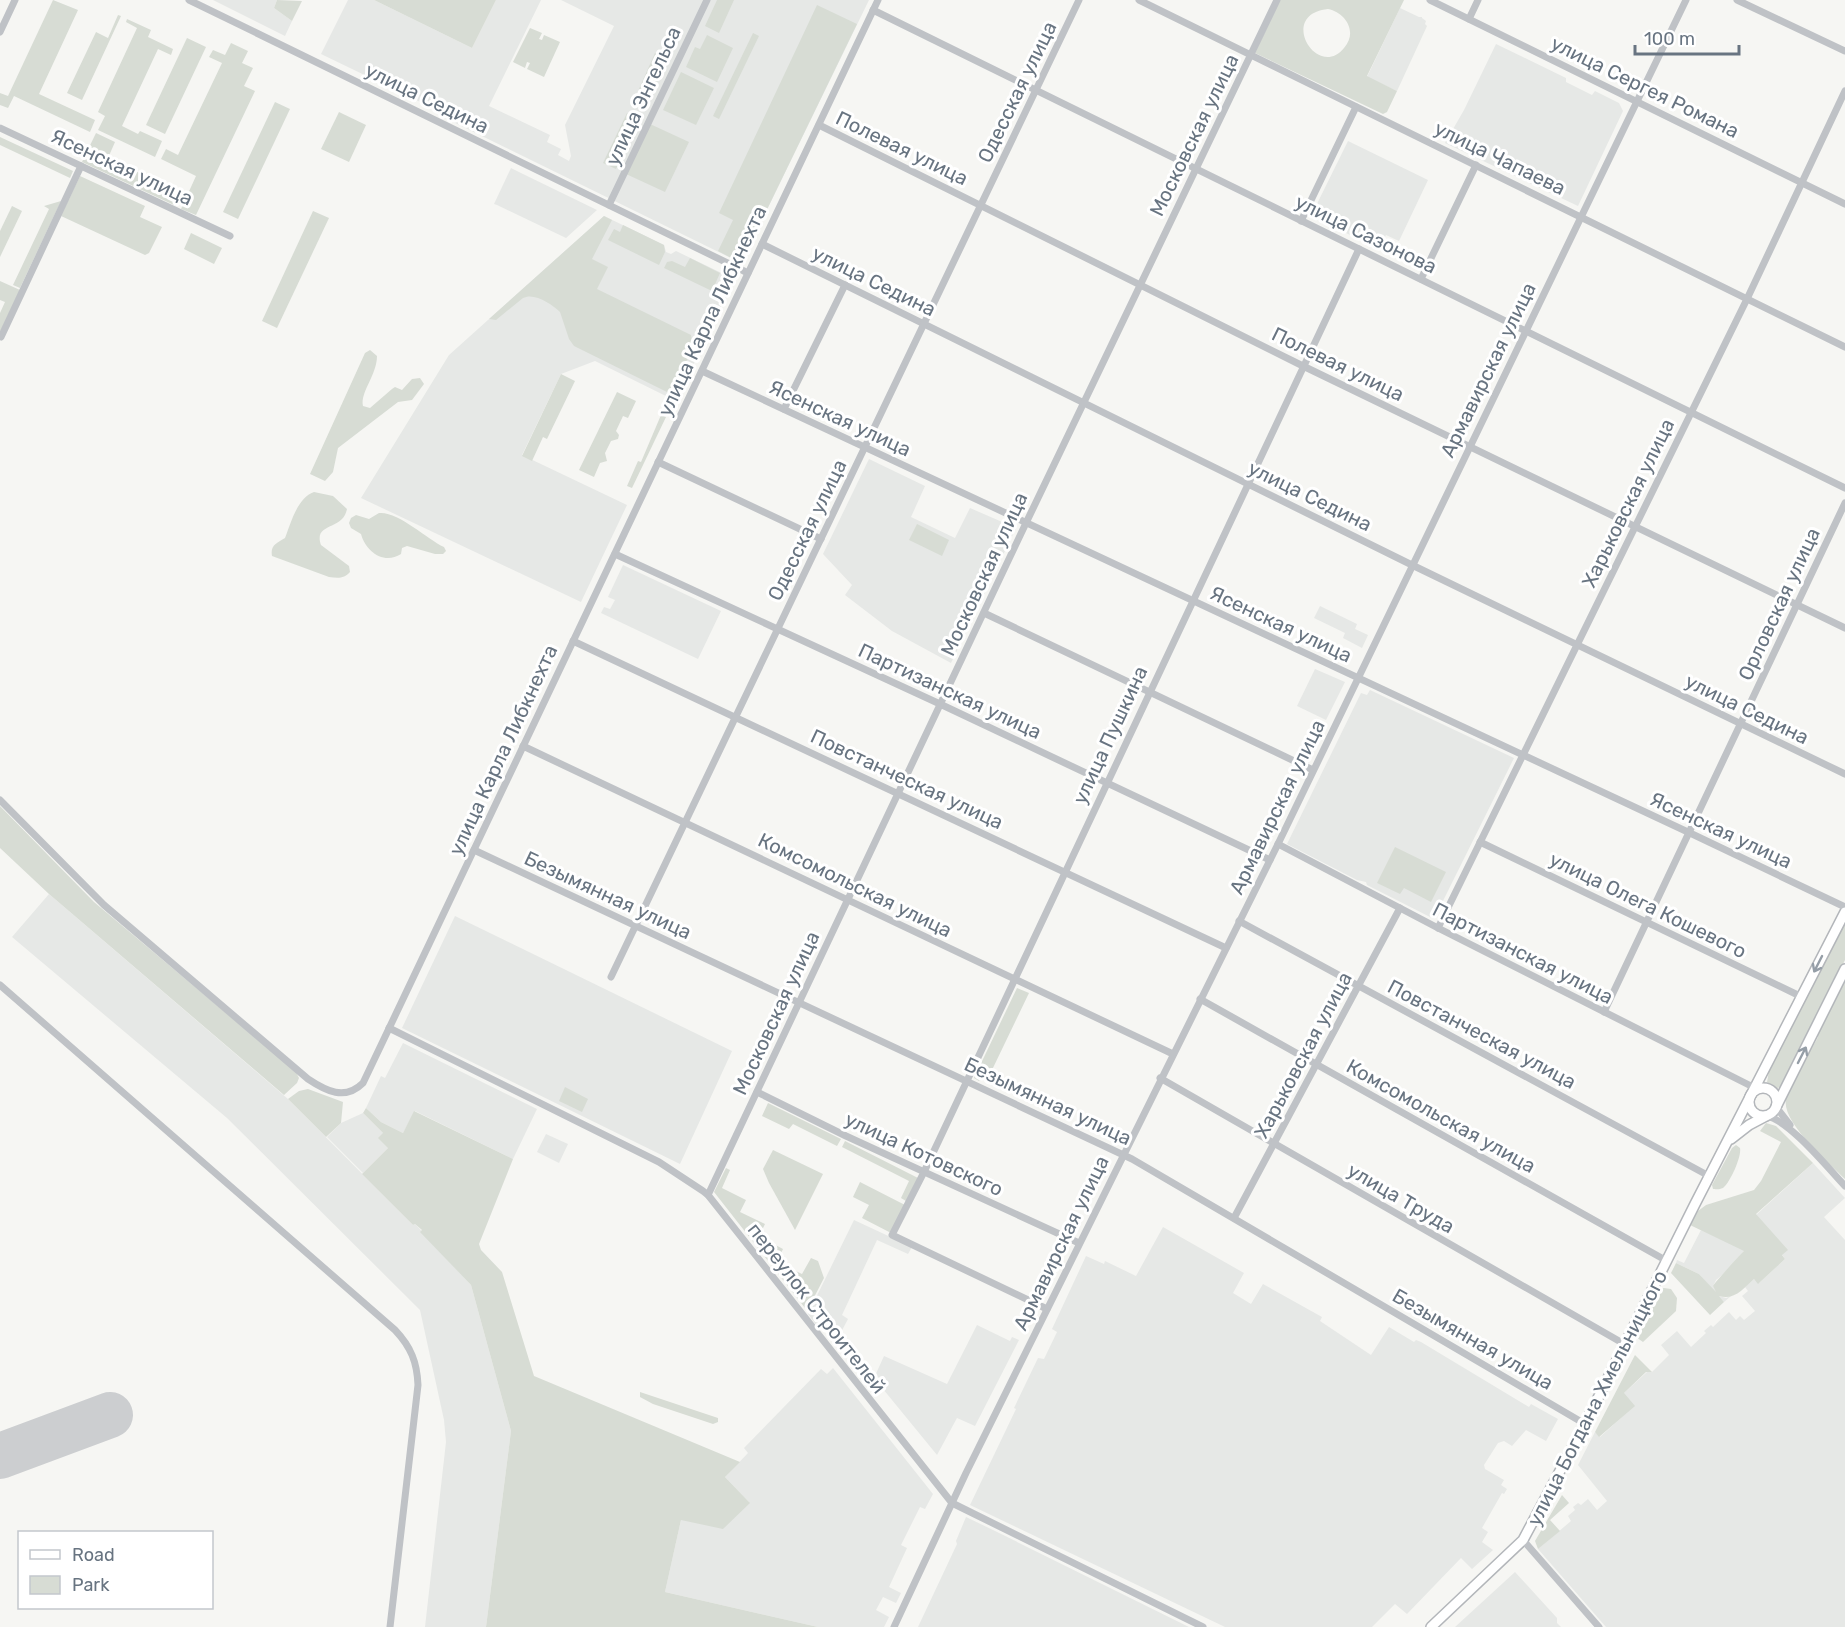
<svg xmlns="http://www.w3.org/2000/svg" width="1845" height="1627" viewBox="0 0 1845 1627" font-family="Rubik,sans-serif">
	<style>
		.built { fill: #e6e8e6 }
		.green { fill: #d7dcd4; fill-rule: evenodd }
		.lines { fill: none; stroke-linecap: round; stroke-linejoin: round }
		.runway { stroke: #ccced0; stroke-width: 46 }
		.major-casing { stroke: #b3b6ba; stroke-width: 12 }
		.minor { stroke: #bfc2c6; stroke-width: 7 }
		.major { stroke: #fff; stroke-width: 9 }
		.oneway { stroke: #959ea7 }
		.labels { text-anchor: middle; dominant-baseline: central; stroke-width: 6; stroke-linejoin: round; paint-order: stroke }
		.street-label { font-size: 20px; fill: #687481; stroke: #fff }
	</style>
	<rect width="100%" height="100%" fill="#f6f6f3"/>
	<g class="built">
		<path d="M213 0H277L274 8 292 21 285 36Z"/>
		<path d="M348 0H374L472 48 496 0H541L489 106 550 135 547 142 561 149 558 155 569 161 571 156 565 125 614 26 561 0H869L743 259 737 261 439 115 441 112 321 54Z"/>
		<path d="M1400 8 1419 17H1422V18L1426 21 1425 24 1427 26 1397 91 1367 77Z"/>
		<path d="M1496 44 1566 78V82L1592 95 1595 91 1619 103 1623 111 1578 206 1445 143 1464 110Z"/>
		<path d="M1348 141 1428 180 1399 241 1386 235 1379 249 1311 216Z"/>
		<path d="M511 168 523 174 597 210 566 238 497 205 494 204Z"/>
		<path d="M604 216 664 245 666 252 671 254 676 251 734 279 676 401 595 361 561 374 522 455 627 505 581 602 361 498 449 355Z"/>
		<path d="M869 459 925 486 911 517 955 538 970 508 1016 528 951 663 892 631 845 595 852 585 823 554Z"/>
		<path d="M623 565 721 611 698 659 601 613 604 607 610 609 615 600 608 597Z"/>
		<path d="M1320 606 1357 624 1355 629 1368 635 1362 648 1343 638 1345 633 1314 618Z"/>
		<path d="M1315 669 1345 682 1326 720 1297 706Z"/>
		<path d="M1370 690 1514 758 1434 919 1367 885 1366 882 1357 880 1287 844 1361 693 1367 695Z"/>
		<path d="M49 894 288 1099 413 1225 415 1224 422 1231 421 1232 471 1285 511 1431 486 1627H425L446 1442 444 1420 420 1310 227 1118 12 937Z"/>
		<path d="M455 916 732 1051 680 1164 402 1028Z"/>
		<path d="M403 1043 537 1109 513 1159 415 1111 403 1133 381 1122 366 1108 381 1076 385 1078Z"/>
		<path d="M363 1113 383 1133 388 1148 363 1173 327 1137 341 1123Z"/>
		<path d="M546 1134 568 1144 559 1163 537 1152Z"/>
		<path d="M1813 1163 1845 1198 1824 1217 1845 1240V1627H1606L1538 1549 1571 1521 1568 1516 1575 1510 1573 1507 1578 1503 1581 1505 1588 1499 1597 1510 1607 1501 1578 1465 1595 1432 1600 1437 1634 1406 1623 1394 1647 1372H1652L1669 1355 1661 1345 1677 1331 1691 1347 1706 1333 1704 1331 1711 1325 1713 1327 1729 1312 1736 1320 1740 1316 1744 1320 1755 1311 1742 1296 1748 1291 1745 1287 1754 1279 1759 1283 1785 1259 1756 1215Z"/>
		<path d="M854 1220 912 1247 908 1254 877 1240 842 1315 848 1319 839 1336 817 1326 808 1314Z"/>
		<path d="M1163 1227 1244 1273 1233 1293 1251 1304 1263 1284 1322 1317 1320 1321 1371 1355 1389 1327 1414 1342 1416 1340 1421 1342 1529 1407 1531 1404 1558 1419 1546 1441 1526 1430 1512 1446 1504 1441 1498 1443 1484 1465 1485 1469 1504 1480 1501 1485 1507 1489 1504 1494 1502 1493 1482 1528 1488 1532 1482 1542 1493 1550 1472 1569 1461 1558 1407 1614 1395 1604 1372 1627H1225L970 1505 1016 1409 1014 1408 1038 1358 1044 1359 1057 1332 1052 1329 1086 1256 1104 1264 1105 1261 1136 1276Z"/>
		<path d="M1701 1230 1745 1250 1730 1268 1716 1280 1713 1286 1719 1296 1726 1298 1731 1296 1724 1302 1699 1274 1676 1263 1677 1260 1684 1263Z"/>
		<path d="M977 1325 1010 1341 1012 1337 1019 1340 975 1426 957 1418 937 1455 874 1378 884 1356 947 1384Z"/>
		<path d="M833 1368 933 1494 925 1509 920 1507 901 1545 907 1548 889 1587 901 1593 896 1603 883 1597 876 1610 889 1617 884 1627H818L665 1592 681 1520 749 1502 725 1477 748 1453 744 1448 821 1369 827 1374Z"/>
		<path d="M966 1517 993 1530 1189 1627H918L957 1544 956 1541Z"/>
		<path d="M1515 1572 1557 1618V1623L1561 1627H1455Z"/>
	</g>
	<g class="green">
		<path d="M53 0 78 10 39 94 95 120 90 132 14 96 8 108 0 105V93L8 96Z"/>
		<path d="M277 0 302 1 292 21 274 8Z"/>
		<path d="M374 0H496L472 48Z"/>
		<path d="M717 0H734L719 33 705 26Z"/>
		<path d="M1280 0H1404L1367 76 1397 91 1387 112 1383 114 1255 53ZM1328 9C1346 13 1358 32 1344 48 1317 81 1277 14 1328 9Z"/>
		<path d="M817 5 857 24 743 259 737 261 718 251 733 220 719 213Z"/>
		<path d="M118 15 121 16 82 100 67 93 96 32 108 38Z"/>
		<path d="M127 19 151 30 148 37 173 49 171 55 158 49 122 126 138 134 140 131 162 141 155 157 98 130 105 116 98 112 137 28 126 22Z"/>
		<path d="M530 28 542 33 539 39 542 40 544 35 560 42 544 77 527 69 530 63 527 62 525 68 513 62Z"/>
		<path d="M753 33 759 36 719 119 713 116Z"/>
		<path d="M707 35 733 48 717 82 686 67 695 47 700 49Z"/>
		<path d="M187 38 206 47 165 134 146 125Z"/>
		<path d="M231 43 248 51 242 63 253 68 244 86 255 91 196 215 181 209 196 176 161 159 166 149 178 155 222 63 209 57 213 50 225 55Z"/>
		<path d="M655 53 668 59 651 95 639 89Z"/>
		<path d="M681 72 714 88 696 125 663 110Z"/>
		<path d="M275 102 290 109 238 219 223 212Z"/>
		<path d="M339 112 366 125 349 162 321 149Z"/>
		<path d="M627 113 640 119 616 169 603 163Z"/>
		<path d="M650 124 689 142 665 192 626 174Z"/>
		<path d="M96 133 115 142 108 158 182 193 176 206 82 162Z"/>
		<path d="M0 137 73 171 70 178 0 145Z"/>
		<path d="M80 176 145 206 140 217 162 227 149 253 145 255 61 216Z"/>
		<path d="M61 201 20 288 13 285 49 209 44 206Z"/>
		<path d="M12 206 22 211 0 257V231Z"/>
		<path d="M313 211 329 218 277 328 262 321Z"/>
		<path d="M604 216 612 220 592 259 608 267 597 289 691 335 693 347 671 394 574 346 569 339 560 312C552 304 534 292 523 298L496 320 489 319Z"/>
		<path d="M623 225 664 245 665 252 659 265 608 240 614 229 620 232Z"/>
		<path d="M191 233 222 248 214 264 184 249Z"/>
		<path d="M690 258 720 273 712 291 664 268 667 262 672 261 685 267Z"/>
		<path d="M0 281 20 290 0 332V313L5 302 0 300Z"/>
		<path d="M370 350 377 356C377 375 360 392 363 406L370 408 392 389 395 387 402 390 412 379 420 378 424 384 412 400 398 402 338 448 333 472 325 481 310 474 365 353Z"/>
		<path d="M561 374 575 381 547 439 543 437 532 461 522 456Z"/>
		<path d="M617 392 636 401 628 418 623 416 616 431 619 435 618 439 611 441 605 453 607 461 600 463 594 477 579 470Z"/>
		<path d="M661 415 666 417 632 488 627 486 638 461 641 462Z"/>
		<path d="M314 492 333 496 347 509C343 531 313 522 321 545L349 566 350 572C344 579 338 578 329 577L272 556C270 545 277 543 285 538 291 523 297 498 314 492Z"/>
		<path d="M379 513C398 511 427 539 444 547L446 551 443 554H435L407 546 402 548 401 554C384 565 366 552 361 534L351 528 349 523 351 518 356 515 369 519Z"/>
		<path d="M917 524 949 540 942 556 909 540Z"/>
		<path d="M0 806 94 902 296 1072 299 1078 297 1083 284 1095 49 894 0 848Z"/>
		<path d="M1395 847 1446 872 1431 902 1404 888 1400 894 1377 883Z"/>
		<path d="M1845 923V960L1783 1084 1778 1088 1772 1087 1767 1082 1769 1071Z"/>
		<path d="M1845 978V1179C1829 1163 1781 1122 1786 1099 1790 1081 1809 1055 1818 1037L1817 1034Z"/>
		<path d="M1017 988 1029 993 992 1070 986 1067 979 1081 974 1078Z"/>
		<path d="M565 1087 588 1099 582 1112 559 1101Z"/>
		<path d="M308 1089 343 1102 341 1123 326 1137 288 1099 299 1091Z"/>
		<path d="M768 1103 841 1139 837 1146 793 1124 789 1129 762 1116Z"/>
		<path d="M366 1108 381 1122 403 1133 414 1111 513 1159 479 1244 481 1250 502 1272 534 1376 740 1462 725 1477 750 1503 723 1529 681 1520 665 1592 818 1627H486L511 1431 471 1285 420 1232 422 1230 415 1224 413 1225 362 1174 388 1148 378 1138 383 1133 363 1113Z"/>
		<path d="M1766 1123 1776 1126 1813 1163 1756 1214 1788 1250 1782 1255 1785 1259 1758 1284 1754 1279C1744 1288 1734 1301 1719 1296L1724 1302 1710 1315 1671 1273 1676 1263 1699 1274 1716 1292 1713 1286C1715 1282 1740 1255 1744 1251L1690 1225 1698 1211 1706 1205 1754 1190 1761 1181 1781 1142 1760 1131Z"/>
		<path d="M845 1141 918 1178 906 1201 901 1198 909 1181 842 1147Z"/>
		<path d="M1736 1145 1740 1148C1742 1156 1730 1183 1723 1188 1718 1190 1717 1189 1713 1189L1712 1185 1732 1148Z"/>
		<path d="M773 1150 823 1174 795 1230 769 1183 763 1169Z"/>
		<path d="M726 1168 730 1170 722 1188 746 1200 740 1212 765 1224 759 1236 783 1249 777 1262 802 1274 811 1258 818 1261 824 1278 808 1309 805 1308 714 1192Z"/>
		<path d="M860 1182 905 1205 891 1233 862 1218 869 1205 853 1197Z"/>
		<path d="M1664 1288 1671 1289 1677 1298 1676 1311 1643 1342 1633 1335 1657 1289Z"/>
		<path d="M1635 1355 1652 1372H1646L1624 1393 1635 1406 1599 1437 1595 1432Z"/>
		<path d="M640 1392 718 1418V1422L713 1424 653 1404 640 1397Z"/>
		<path d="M1562 1495 1569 1503 1550 1520 1560 1531 1538 1549 1535 1541Z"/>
	</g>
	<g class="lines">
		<path class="runway" d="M0 1456 110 1415"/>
		<g class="major-casing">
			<g id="major">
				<circle cx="1763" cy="1102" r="14"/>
				<path d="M1776 1107 1845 969"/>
				<path d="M1731 1139 1749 1125 1766 1116"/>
				<path d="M1431 1627 1523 1540 1585 1424 1695 1204 1845 912"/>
			</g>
		</g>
		<g class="minor">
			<path d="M189 0 748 273"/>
			<path d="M1139 0 1845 347"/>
			<path d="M1430 0 1845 204"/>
			<path d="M1737 0 1845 51"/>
			<path d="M873 10 1845 488"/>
			<path d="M1469 19 1478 0"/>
			<path d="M0 32 15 0"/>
			<path d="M819 125 1303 366 1845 628"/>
			<path d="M0 128 230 236"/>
			<path d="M609 205 707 0"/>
			<path d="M1301 221 1356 107"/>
			<path d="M762 244 1412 565 1845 774"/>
			<path d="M1421 279 1476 165"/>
			<path d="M1 337 81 166"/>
			<path d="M702 371 1690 833 1845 907"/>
			<path d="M784 409 845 285"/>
			<path d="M658 462 821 539"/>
			<path d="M615 554 940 704 1270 860"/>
			<path d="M984 613 1313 770"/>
			<path d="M573 641 1226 948"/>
			<path d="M523 746 1173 1054"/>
			<path d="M0 800 104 905 308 1079C326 1091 345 1101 363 1083L393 1020 878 0"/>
			<path d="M1480 842 1802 997"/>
			<path d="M1278 844 1438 928 1755 1088"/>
			<path d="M474 850 1132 1159 1585 1424"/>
			<path d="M1239 921 1709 1176"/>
			<path d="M1438 928 1747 299 1845 91"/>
			<path d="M611 977 1079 0"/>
			<path d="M0 985 395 1330C411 1347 417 1362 418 1385L390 1627"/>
			<path d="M1200 999 1667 1261"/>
			<path d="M1604 1012 1845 503"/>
			<path d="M389 1028 659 1162 703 1191 708 1195 952 1503 1203 1627"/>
			<path d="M1160 1078 1626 1345"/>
			<path d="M757 1092 846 1136 1079 1243"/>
			<path d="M1776 1107 1790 1125"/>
			<path d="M1766 1116C1788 1119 1828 1168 1845 1186"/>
			<path d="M708 1195 1026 523 1277 0"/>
			<path d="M1234 1218 1400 908"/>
			<path d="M1047 1309 892 1235 924 1172 1359 249"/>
			<path d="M1523 1540 1599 1627"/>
			<path d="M894 1627 966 1473 1278 844 1686 0"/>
		</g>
		<use href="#major" class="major"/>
	</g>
	<defs><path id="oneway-shaft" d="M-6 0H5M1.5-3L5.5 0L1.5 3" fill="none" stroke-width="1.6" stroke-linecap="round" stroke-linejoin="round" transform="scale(1.5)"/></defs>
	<g class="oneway">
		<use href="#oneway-shaft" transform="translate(1818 964) rotate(117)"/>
		<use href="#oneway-shaft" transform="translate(1802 1055) rotate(-63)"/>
	</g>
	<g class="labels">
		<g class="street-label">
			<text transform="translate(1645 87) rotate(26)">улица Сергея Романа</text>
			<text transform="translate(1017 92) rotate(-64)">Одесская улица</text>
			<text transform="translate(643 96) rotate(-65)">улица Энгельса</text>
			<text transform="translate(427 98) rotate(26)">улица Седина</text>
			<text transform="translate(1194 135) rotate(-64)">Московская улица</text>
			<text transform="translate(902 148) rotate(26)">Полевая улица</text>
			<text transform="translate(1500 158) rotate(26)">улица Чапаева</text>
			<text transform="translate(122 167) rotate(25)">Ясенская улица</text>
			<text transform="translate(1366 234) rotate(26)">улица Сазонова</text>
			<text transform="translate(874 281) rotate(26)">улица Седина</text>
			<text transform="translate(712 311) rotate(-65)">улица Карла Либкнехта</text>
			<text transform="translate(1338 364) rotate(26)">Полевая улица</text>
			<text transform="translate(1488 370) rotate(-64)">Армавирская улица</text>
			<text transform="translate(840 418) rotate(25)">Ясенская улица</text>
			<text transform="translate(1310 496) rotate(26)">улица Седина</text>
			<text transform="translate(1628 503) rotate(-64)">Харьковская улица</text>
			<text transform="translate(807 530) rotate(-64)">Одесская улица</text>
			<text transform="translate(984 574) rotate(-65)">Московская улица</text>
			<text transform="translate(1779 604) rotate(-65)">Орловская улица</text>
			<text transform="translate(1281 624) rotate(25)">Ясенская улица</text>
			<text transform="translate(950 691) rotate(25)">Партизанская улица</text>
			<text transform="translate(1747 709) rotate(26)">улица Седина</text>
			<text transform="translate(1110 735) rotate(-65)">улица Пушкина</text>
			<text transform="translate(503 750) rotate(-65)">улица Карла Либкнехта</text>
			<text transform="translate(907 779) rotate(25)">Повстанческая улица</text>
			<text transform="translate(1277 807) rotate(-64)">Армавирская улица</text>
			<text transform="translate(1721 830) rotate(25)">Ясенская улица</text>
			<text transform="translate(855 885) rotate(26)">Комсомольская улица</text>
			<text transform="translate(608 895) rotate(25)">Безымянная улица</text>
			<text transform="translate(1648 905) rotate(26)">улица Олега Кошевого</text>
			<text transform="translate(1523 953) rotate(27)">Партизанская улица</text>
			<text transform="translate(776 1013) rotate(-65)">Московская улица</text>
			<text transform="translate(1482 1034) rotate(28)">Повстанческая улица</text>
			<text transform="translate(1303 1055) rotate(-62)">Харьковская улица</text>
			<text transform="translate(1048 1101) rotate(25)">Безымянная улица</text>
			<text transform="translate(1441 1116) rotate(29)">Комсомольская улица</text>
			<text transform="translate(924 1154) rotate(25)">улица Котовского</text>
			<text transform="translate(1401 1198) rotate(30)">улица Труда</text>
			<text transform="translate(1061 1243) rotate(-64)">Армавирская улица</text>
			<text transform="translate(817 1308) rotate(52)">переулок Строителей</text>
			<text transform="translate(1473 1339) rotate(30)">Безымянная улица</text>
			<text transform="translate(1597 1398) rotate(-63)">улица Богдана Хмельницкого</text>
		</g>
	</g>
	<rect x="18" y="1531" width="195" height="78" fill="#ffffff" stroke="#c3c7cd" stroke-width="1.5"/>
	<rect x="30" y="1550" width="30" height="9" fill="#ffffff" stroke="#c3c7cd" stroke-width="1.5"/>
	<text x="72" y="1561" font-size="18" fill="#687481">Road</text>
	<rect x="30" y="1576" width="30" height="18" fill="#d7dcd4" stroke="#c3c7cd" stroke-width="1.5"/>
	<text x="72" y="1591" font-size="18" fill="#687481">Park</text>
	<path d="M1635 45v9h104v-9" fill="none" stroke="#687481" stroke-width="3"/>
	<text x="1644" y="45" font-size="18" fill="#687481" stroke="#ffffff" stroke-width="4.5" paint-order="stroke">100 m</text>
</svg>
